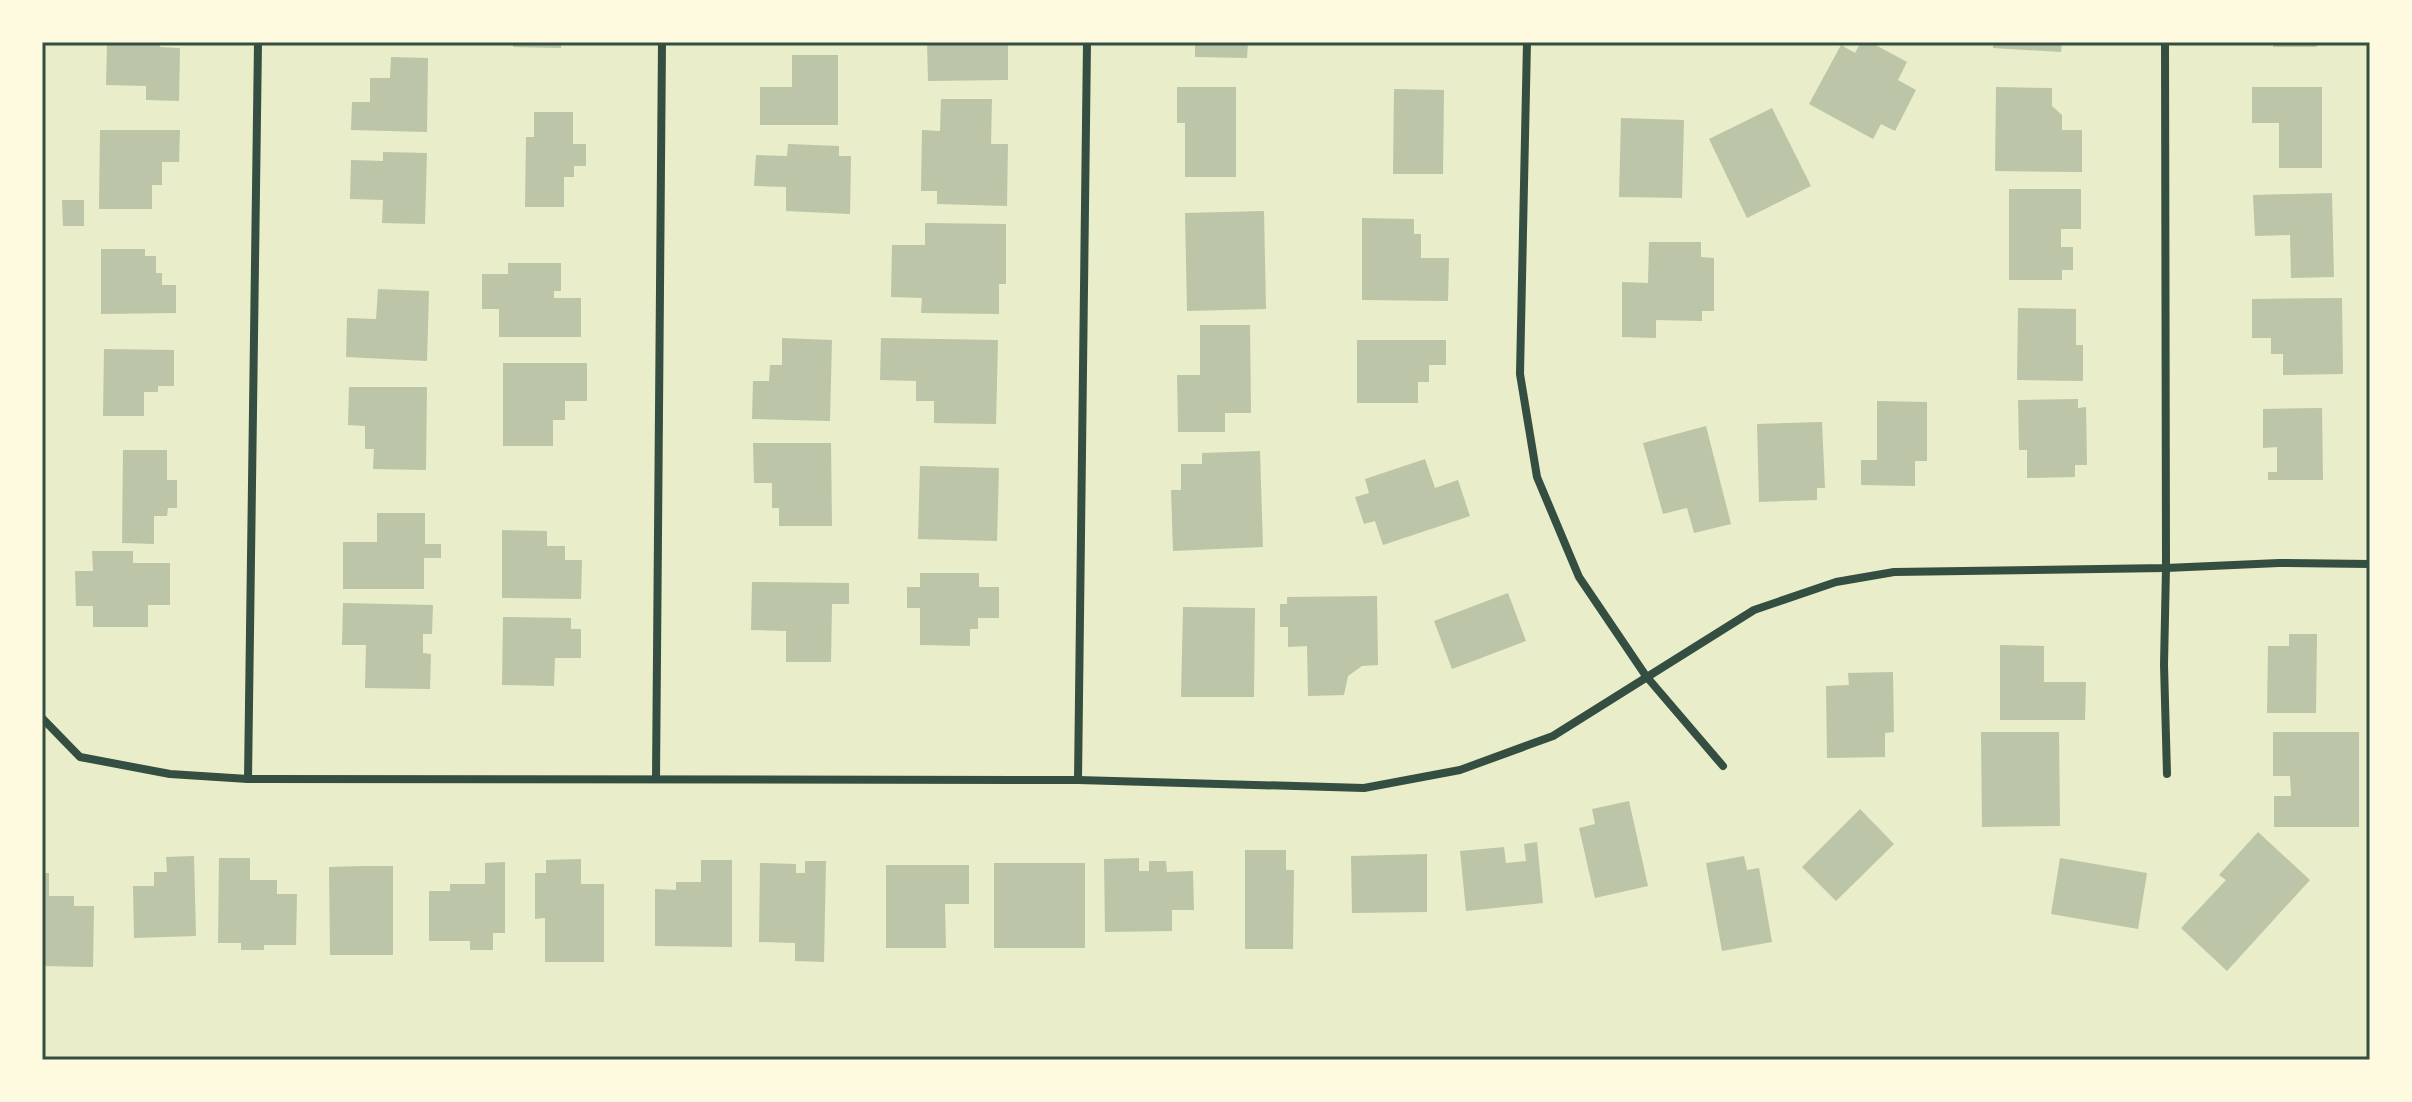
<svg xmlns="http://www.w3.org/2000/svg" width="2412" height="1102" viewBox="0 0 2412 1102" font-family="'Alegreya Sans',sans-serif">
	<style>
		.building { fill: #bcc5a7 }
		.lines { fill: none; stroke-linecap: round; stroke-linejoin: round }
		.minor { stroke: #344e41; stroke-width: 8 }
		.neatline { fill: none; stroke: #344e41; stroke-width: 3 }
	</style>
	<rect width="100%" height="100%" fill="#e9edc9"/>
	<g class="building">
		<path d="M107 42H160V47L180 48 179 101 146 100V86L106 85Z"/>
		<path d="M513 42H561V48L513 47Z"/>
		<path d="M927 42H1008V80L928 81Z"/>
		<path d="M1195 42H1248L1247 58 1195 57Z"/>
		<path d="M1861 42H1870L1907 62 1898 80 1916 90 1895 131 1881 124 1873 139 1809 104 1841 45 1855 53Z"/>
		<path d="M1993 42H2062L2061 52 1993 48Z"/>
		<path d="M2273 42H2316L2317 47H2273Z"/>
		<path d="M792 55H838V125H760V87H792Z"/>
		<path d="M391 57 428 58 427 132 351 130 352 102H370V78H390Z"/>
		<path d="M1177 87H1236V177H1185V123H1177Z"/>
		<path d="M1996 87 2052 88V106L2062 115V130H2082V172L1995 171Z"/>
		<path d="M2252 87H2322V168H2279V123H2252Z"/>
		<path d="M1394 89 1444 90 1443 174H1393Z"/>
		<path d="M941 99H992L991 144H1008L1007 206 937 204V191H921L922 130 940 131Z"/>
		<path d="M1772 108 1811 186 1747 218 1709 139Z"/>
		<path d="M534 112H573V144H586V166H574V177H564V207H525L526 137H534Z"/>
		<path d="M1621 118 1684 120 1682 198 1619 197Z"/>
		<path d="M100 130H180L179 162H162V185H152V209H99Z"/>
		<path d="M788 144 839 146V156H851L850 214 786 211V187L754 186 756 155 787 156Z"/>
		<path d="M383 152 427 153 425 224 382 223 383 200 350 199 351 160 383 161Z"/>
		<path d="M2009 189H2081V229H2061V247H2073V270H2062V280H2009Z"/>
		<path d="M2332 193 2334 277 2291 278 2290 235 2255 236 2253 195Z"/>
		<path d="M62 200H84V226H63Z"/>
		<path d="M1264 211 1266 309 1187 311 1185 213Z"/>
		<path d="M1362 218 1414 219V234H1421V258H1449L1448 301 1362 300Z"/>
		<path d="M925 223 1006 224V284H999V314L921 313 922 298 891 297 892 245H925Z"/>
		<path d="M1649 242H1701V257L1714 258V311H1702V321L1656 320V338L1622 337V282L1648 283Z"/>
		<path d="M101 249H145V256H156V273H162V285H176V313L101 314Z"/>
		<path d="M508 263H561V291H554V298H581V337H499V309H482V274H508Z"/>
		<path d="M378 289 429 291 427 361 346 357 347 318 376 319Z"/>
		<path d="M2342 298 2343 374 2283 375V354H2271V338H2252V299Z"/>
		<path d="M2018 308 2076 309V345H2083V381L2017 380Z"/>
		<path d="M1200 325H1250L1251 413H1225V432H1178L1177 375H1200Z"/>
		<path d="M782 338 832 340 830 421 752 419 753 381H769L770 365H782Z"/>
		<path d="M881 338 998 340 996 424 934 423V401H916V381L880 380Z"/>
		<path d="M1357 340H1446V365H1429V382H1418V403H1357Z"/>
		<path d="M104 349 174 350V386H158V392H144V416H103Z"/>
		<path d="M503 363H587V401H565V420H553V446H503Z"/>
		<path d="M349 387H427L426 470 373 469 374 449H365V426L348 425Z"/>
		<path d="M2078 399V408L2086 407 2087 465H2075V477L2027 478V450H2019L2018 400Z"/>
		<path d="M1877 401 1927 402V461H1915V486L1861 485V460H1877Z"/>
		<path d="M2322 408 2323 480H2268V472H2277V447L2263 448V409Z"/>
		<path d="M1822 422 1825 488H1817V500L1759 502 1757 424Z"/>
		<path d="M1706 426 1731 524 1694 533 1687 508 1663 514 1643 443Z"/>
		<path d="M753 443H831L832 526H779V508H772V483H754Z"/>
		<path d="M123 450H167V480H177V508H168L167 516H154V544L122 543Z"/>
		<path d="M1260 451 1263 547 1173 551 1171 490H1181V464H1202V453Z"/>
		<path d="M1425 459 1435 488 1458 480 1470 516 1383 545 1375 521 1364 524 1355 497 1369 493 1365 479Z"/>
		<path d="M920 466 999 468 997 541 918 539Z"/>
		<path d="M377 513H425V544H441V558H424V589H343V542H377Z"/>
		<path d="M502 530 547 531V546H565V560H582L581 599 502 598Z"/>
		<path d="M92 551H133V563H170V605H148V627H93V606H76L75 571H93Z"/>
		<path d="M920 573H979V587H999V618H978V629H970V646L920 645V608H907V587H920Z"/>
		<path d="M752 582 849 583V604H832L831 662H786V631L751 630Z"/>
		<path d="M1508 593 1526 641 1452 669 1434 621Z"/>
		<path d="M1377 596 1378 665 1362 666 1348 676 1344 695 1308 696 1307 646 1288 647V627H1280V604H1287V597Z"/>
		<path d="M343 603 433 605 432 634H423V653L431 654 430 689 365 688 366 645H342Z"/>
		<path d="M1183 607 1255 608 1254 697H1181Z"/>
		<path d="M503 617 571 618V629H581V658H555L554 686 502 685Z"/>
		<path d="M2289 634H2317L2316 713H2267L2268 646H2289Z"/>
		<path d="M2000 645 2044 646V682H2086L2085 720H2000Z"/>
		<path d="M1893 672 1894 732 1885 733V757L1827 758 1826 686 1849 685 1848 673Z"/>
		<path d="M1981 732H2059L2060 826 1982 827Z"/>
		<path d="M2273 732H2359V827H2274V796H2291L2290 776H2273Z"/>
		<path d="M1629 801 1648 886 1595 898 1579 828 1595 824 1592 809Z"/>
		<path d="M1860 809 1894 844 1836 901 1802 867Z"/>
		<path d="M2258 832 2310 880 2227 971 2181 928 2226 880 2219 875Z"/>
		<path d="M1537 842 1543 903 1466 911 1460 851 1504 847 1506 863 1526 861 1524 844Z"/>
		<path d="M1245 850H1286V870H1294L1293 949H1245Z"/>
		<path d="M1427 854V912L1352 913 1351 856Z"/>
		<path d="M194 856 196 936 134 938 133 886H154V872H167L166 857Z"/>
		<path d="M1744 856 1747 870 1759 868 1772 942 1722 951 1706 863Z"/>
		<path d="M219 858H250V880H277V894H297L296 945H264V950H241V943H218Z"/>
		<path d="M1139 858V871H1149V861H1166L1167 872 1193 871 1194 910H1172V931L1105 932 1104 859Z"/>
		<path d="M2060 858 2147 873 2138 929 2051 914Z"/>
		<path d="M581 859V884H604V962H545V918L535 919V873H546V860Z"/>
		<path d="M701 860H732V947L655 946V889L676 890V882H701Z"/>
		<path d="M805 861H826L824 962 795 961V943L759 942 760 863 796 864V873H805Z"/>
		<path d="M505 862V933H493V950H470V941H429V891H450V884H485V863Z"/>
		<rect x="994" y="863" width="91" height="85"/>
		<path d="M886 865H969V904H945L946 948H886Z"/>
		<path d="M362 866H393V955H330L329 867Z"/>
		<path d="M42 873H49V896H74V906H94L93 967 42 966Z"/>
	</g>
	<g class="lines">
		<g class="minor">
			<path d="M1527 42 1520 374 1537 477 1579 577 1646 676 1723 766"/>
			<path d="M2165 42 2166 568 2164 665 2167 774"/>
			<path d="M42 718 80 757 170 774 248 779 1078 780 1364 788 1460 770 1553 736 1754 610 1836 582 1894 572 2166 568 2279 563 2370 564"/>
			<path d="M248 779 258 42"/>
			<path d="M656 779 662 42"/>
			<path d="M1078 780 1087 42"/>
		</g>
	</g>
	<rect width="2412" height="1102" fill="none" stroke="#fefae0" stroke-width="88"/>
	<rect x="44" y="44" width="2324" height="1014" class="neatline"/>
</svg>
